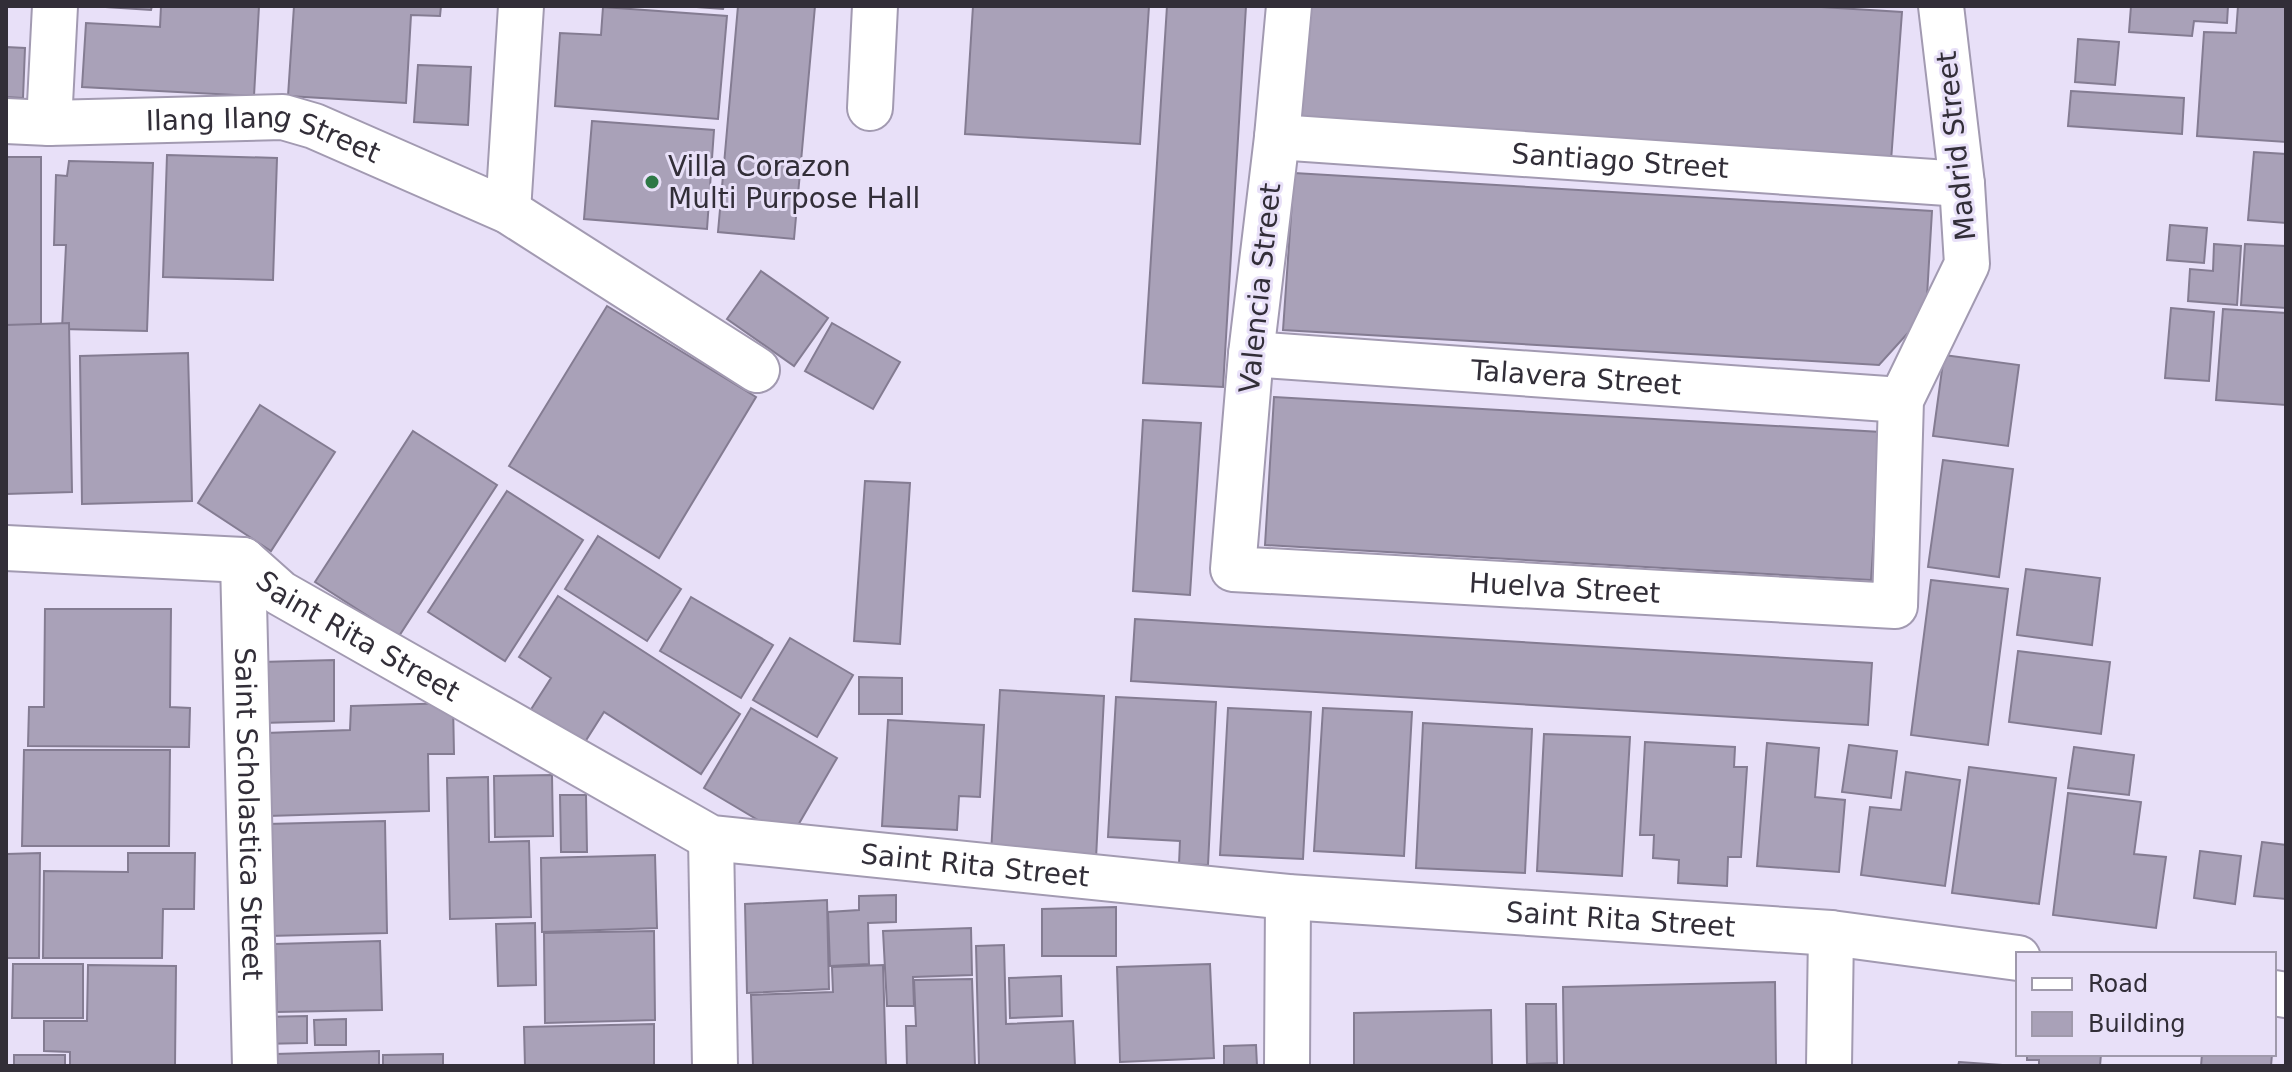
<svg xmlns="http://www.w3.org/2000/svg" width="2292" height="1072" viewBox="0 0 2292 1072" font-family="'DejaVu Sans',sans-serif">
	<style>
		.building { fill: #a9a1b8; stroke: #847c92; stroke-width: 2 }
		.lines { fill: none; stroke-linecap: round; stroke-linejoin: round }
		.minor-casing { stroke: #a29ab1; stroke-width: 48 }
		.minor { stroke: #fff; stroke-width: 44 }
		.poi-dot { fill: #2d7846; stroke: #e8e0f8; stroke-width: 3 }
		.labels { text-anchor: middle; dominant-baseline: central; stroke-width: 6; stroke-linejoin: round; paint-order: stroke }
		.street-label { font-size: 28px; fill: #322e38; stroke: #e8e0f8 }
		.poi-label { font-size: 28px; fill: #322e38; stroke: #e8e0f8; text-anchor: start }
	</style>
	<rect width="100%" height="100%" fill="#e8e0f8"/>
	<g class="building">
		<path d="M90 6H152L151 10Z"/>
		<path d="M161 6H259L254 96 82 87 86 23 160 27Z"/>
		<path d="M294 6H441L440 16 411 15 406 103 288 96Z"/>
		<path d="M683 6H724L723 9Z"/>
		<path d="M738 6H815L794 239 718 232Z"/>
		<path d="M973 6H1149L1140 144 965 134Z"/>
		<path d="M1167 6H1246L1223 387 1143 383Z"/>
		<path d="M1308 6H1805L1902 12 1891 161 1299 122Z"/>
		<path d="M2131 6H2228L2227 23 2194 21 2192 36 2129 32Z"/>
		<path d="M2238 6H2286V142L2197 136 2204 32 2236 33Z"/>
		<path d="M603 7 727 16 718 119 555 106 560 33 601 35Z"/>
		<path d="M2078 39 2119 42 2115 85 2075 82Z"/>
		<path d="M6 47 25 48 23 98 6 97Z"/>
		<path d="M418 65 471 67 468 125 414 122Z"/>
		<path d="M2071 91 2184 98 2182 134 2068 126Z"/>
		<path d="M592 121 714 130 707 229 584 219Z"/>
		<path d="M2254 152 2286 154V223L2248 220Z"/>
		<path d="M167 155 277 158 273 280 163 277Z"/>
		<rect x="6" y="157" width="35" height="174"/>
		<path d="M69 161 153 163 147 331 62 329 66 245H54L56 175 67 176Z"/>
		<path d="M1294 173 1932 211 1926 313 1879 365 1283 330Z"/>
		<path d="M2170 225 2207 228 2204 263 2167 260Z"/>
		<path d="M2214 244 2241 246 2237 305 2188 301 2190 269 2213 271Z"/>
		<path d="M2245 244 2286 246V308L2241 305Z"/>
		<path d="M761 271 828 318 794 366 727 319Z"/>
		<path d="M607 306 756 397 659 558 509 466Z"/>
		<path d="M2171 308 2214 312 2209 381 2165 378Z"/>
		<path d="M2223 309 2286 313V405L2216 400Z"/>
		<path d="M69 323 72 492 6 494V325Z"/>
		<path d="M832 323 900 362 873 409 805 371Z"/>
		<path d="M188 353 192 501 82 504 80 356Z"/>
		<path d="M1944 355 2019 365 2008 446 1933 436Z"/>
		<path d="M1274 397 1881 432 1871 580 1265 545Z"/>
		<path d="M260 405 335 452 271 551 198 503Z"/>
		<path d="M1143 420 1201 423 1190 595 1133 591Z"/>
		<path d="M413 431 497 485 399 636 315 582Z"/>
		<path d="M1943 460 2013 469 1999 577 1928 567Z"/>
		<path d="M865 481 910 483 900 644 854 641Z"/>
		<path d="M507 491 583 540 505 661 428 612Z"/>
		<path d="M598 536 681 589 647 641 565 589Z"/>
		<path d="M2026 569 2100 578 2092 645 2017 635Z"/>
		<path d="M1931 580 2008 589 1988 745 1911 735Z"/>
		<path d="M558 596 740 714 701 774 604 712 583 745 530 711 551 678 519 657Z"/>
		<path d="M691 597 773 645 741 698 660 651Z"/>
		<path d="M45 609H171L170 707 190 708 189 747 28 746 29 707H44Z"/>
		<path d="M1135 619 1872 663 1868 725 1131 681Z"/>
		<path d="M790 638 853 675 817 737 753 700Z"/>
		<path d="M2018 651 2110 662 2101 734 2009 722Z"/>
		<path d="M334 660V721L262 723 261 662Z"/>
		<path d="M859 677 902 678V714H859Z"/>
		<path d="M1000 690 1104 696 1096 859 991 854Z"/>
		<path d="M1116 697 1216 702 1208 865 1179 864 1180 841 1108 837Z"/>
		<path d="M453 703 454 754H428L429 811 268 816 266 733 350 730 351 706Z"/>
		<path d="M751 708 837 758 790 839 704 788Z"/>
		<path d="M1228 708 1311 712 1303 859 1220 855Z"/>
		<path d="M1323 708 1412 712 1404 856 1314 851Z"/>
		<path d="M888 720 984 725 980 797 959 796 957 830 882 826Z"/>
		<path d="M1423 723 1532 729 1525 873 1416 868Z"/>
		<path d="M1544 734 1630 737 1622 876 1537 871Z"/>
		<path d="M1645 742 1735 747 1734 767H1747L1741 857H1728L1727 886 1678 883 1679 860 1653 858 1654 835H1640Z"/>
		<path d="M1767 743 1819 748 1815 797 1845 800 1839 872 1757 866Z"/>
		<path d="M1849 745 1897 751 1891 798 1842 792Z"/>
		<path d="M2074 747 2134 755 2129 795 2068 788Z"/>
		<path d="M24 750H170L169 846H22Z"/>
		<path d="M1969 767 2056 778 2039 904 1952 893Z"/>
		<path d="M1906 772 1960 780 1945 886 1861 875 1870 807 1901 810Z"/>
		<path d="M552 775 553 836 495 837 494 776Z"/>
		<path d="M488 777 489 842 529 841 531 917 450 919 447 778Z"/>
		<path d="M2068 793 2141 802 2134 854 2166 857 2156 928 2053 915Z"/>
		<path d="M560 795H586L587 852H561Z"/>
		<path d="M385 821 387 933 269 936 267 824Z"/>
		<path d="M2262 842 2286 845V899L2254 896Z"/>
		<path d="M2200 851 2241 856 2235 904 2194 898Z"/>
		<path d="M40 853 39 958H6L7 854Z"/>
		<path d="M128 853H195L194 909H163L162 958H43L44 871 128 872Z"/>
		<path d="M655 855 657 928 542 932 541 858Z"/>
		<path d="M896 895V922L868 923 869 964 830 966 828 912 859 910V896Z"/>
		<path d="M827 900 829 989 747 993 745 904Z"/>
		<path d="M1116 907V956H1042V909Z"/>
		<path d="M535 923 536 985 498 986 496 924Z"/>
		<path d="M971 928 972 975 913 977 914 1006H887L883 931Z"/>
		<path d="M654 931 655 1020 545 1023 544 933Z"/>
		<path d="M380 941 382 1010 277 1012 275 944Z"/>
		<path d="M1004 945 1006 1024 1073 1021 1075 1066H979L976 946Z"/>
		<path d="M13 964H83V1018H12Z"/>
		<path d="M1210 964 1214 1058 1120 1062 1117 967Z"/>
		<path d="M88 965 176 966 175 1066H70V1052L44 1051V1021H87Z"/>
		<path d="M883 965 886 1066H753L751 995 833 992 832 967Z"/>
		<path d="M1061 976 1062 1016 1010 1018 1009 978Z"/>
		<path d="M972 979 975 1066H907L906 1026H916L914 980Z"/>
		<path d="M1775 982 1776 1066H1564L1563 987Z"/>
		<path d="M1526 1004H1556L1557 1063 1527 1064Z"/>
		<path d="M1491 1010 1492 1066H1354V1013Z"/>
		<path d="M307 1016V1043L260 1044V1017Z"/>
		<path d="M346 1019V1045H315L314 1020Z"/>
		<path d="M654 1024V1066H525L524 1027Z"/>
		<path d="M1256 1045 1257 1066H1224V1046Z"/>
		<path d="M379 1051V1066H277L276 1054Z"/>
		<path d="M443 1054V1066H383V1055Z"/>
		<path d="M2027 1054H2101L2100 1066H2039V1060H2027Z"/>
		<path d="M2202 1054H2272L2271 1066H2201Z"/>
		<rect x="14" y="1055" width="51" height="11"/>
		<path d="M1959 1062 2017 1066H1958Z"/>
	</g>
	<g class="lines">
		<g class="minor-casing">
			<g id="minor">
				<path id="s1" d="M1289 6 1277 137 1251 354 1233 569 1895 606 1901 400 1967 264 1962 184 1941 6"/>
				<path d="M870 108 875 6"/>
				<path id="s2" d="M6 121 49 123 283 117 314 126 508 211 757 370"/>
				<path d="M49 123 55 6"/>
				<path id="s3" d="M1277 137 1962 184"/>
				<path d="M508 211 521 6"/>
				<path id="s4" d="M1251 354 1901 400"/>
				<path id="s5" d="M6 548 243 560 280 593 711 838 1288 897 1831 933 2018 958"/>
				<path id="s6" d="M243 560 255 1066"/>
				<path d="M711 838 715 1066"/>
				<path d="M2274 993 2286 995"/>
				<path d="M1287 1066 1288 897"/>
				<path d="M1829 1066 1831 933"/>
			</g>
		</g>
		<use href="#minor" class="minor"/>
	</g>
	<circle class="poi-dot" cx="652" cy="182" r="8"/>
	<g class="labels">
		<g class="street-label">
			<text stroke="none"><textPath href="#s2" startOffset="260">Ilang Ilang Street</textPath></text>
			<text transform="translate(1956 146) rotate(-96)">Madrid Street</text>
			<text stroke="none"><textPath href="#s3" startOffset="344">Santiago Street</textPath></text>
			<text transform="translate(1260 288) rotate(-84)">Valencia Street</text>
			<text stroke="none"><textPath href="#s4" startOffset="326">Talavera Street</textPath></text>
			<text stroke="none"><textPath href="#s1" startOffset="898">Huelva Street</textPath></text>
			<text stroke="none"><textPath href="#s5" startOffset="376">Saint Rita Street</textPath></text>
			<text stroke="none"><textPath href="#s6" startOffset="254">Saint Scholastica Street</textPath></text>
			<text stroke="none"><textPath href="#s5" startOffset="1048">Saint Rita Street</textPath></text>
			<text stroke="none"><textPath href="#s5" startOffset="1696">Saint Rita Street</textPath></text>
		</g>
		<g class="poi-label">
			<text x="668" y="166">Villa Corazon<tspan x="668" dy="32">Multi Purpose Hall</tspan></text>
		</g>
	</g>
	<rect width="2292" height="1072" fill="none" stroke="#322e38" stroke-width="16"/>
	<rect x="2016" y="952" width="260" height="104" fill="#e8e0f8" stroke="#9f99ab" stroke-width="2"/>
	<rect x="2032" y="978" width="40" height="12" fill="#ffffff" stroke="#9f99ab" stroke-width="2"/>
	<text x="2088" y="992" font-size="24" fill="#322e38">Road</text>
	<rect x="2032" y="1012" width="40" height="24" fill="#a9a1b8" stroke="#9f99ab" stroke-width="2"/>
	<text x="2088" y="1032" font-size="24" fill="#322e38">Building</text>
</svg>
